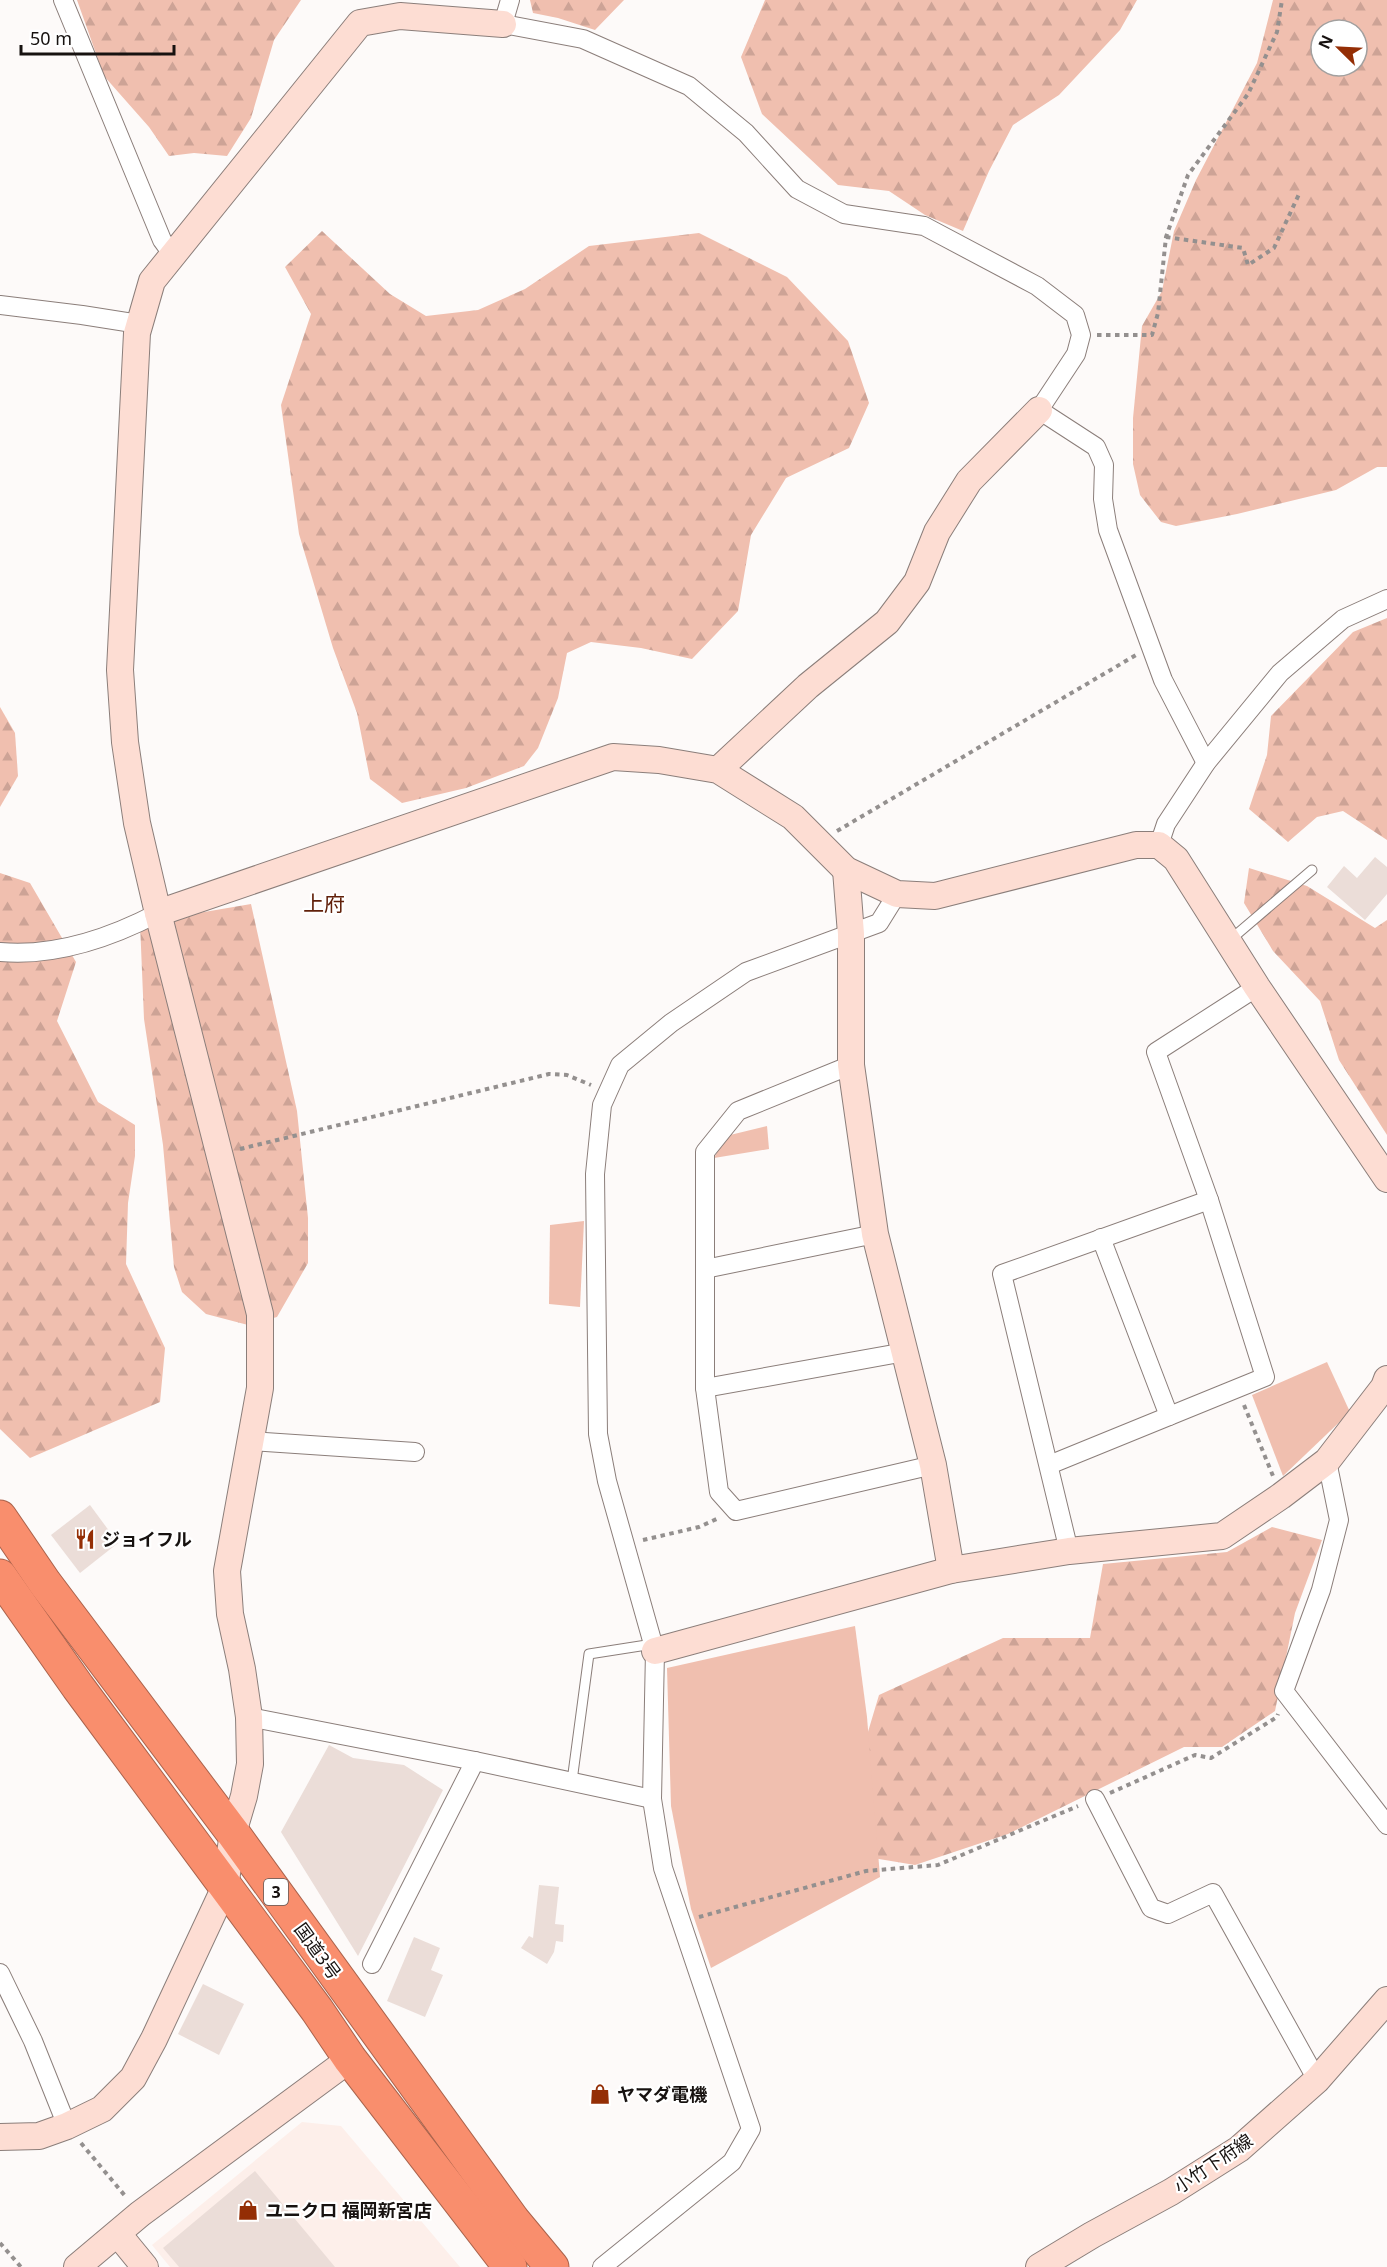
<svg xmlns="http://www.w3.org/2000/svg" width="1387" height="2267" viewBox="0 0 1387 2267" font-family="'Noto Sans','Noto Sans JP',sans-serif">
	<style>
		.built { fill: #fdefea }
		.forest { fill: url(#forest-firs); fill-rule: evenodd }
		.green { fill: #f0bfaf }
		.building { fill: #ebddd8 }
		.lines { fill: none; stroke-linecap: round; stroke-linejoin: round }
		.lane-casing { stroke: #8b7e7a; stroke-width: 11 }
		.street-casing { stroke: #8b7e7a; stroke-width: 20 }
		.secondary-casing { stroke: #8b7e7a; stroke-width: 28 }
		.highway-casing { stroke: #aa634c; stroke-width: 35 }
		.path { stroke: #94908f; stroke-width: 4; stroke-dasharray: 4.5 4.5; stroke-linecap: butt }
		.lane { stroke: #fff; stroke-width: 9 }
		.street { stroke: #fff; stroke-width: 18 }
		.secondary { stroke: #fdddd3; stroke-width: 26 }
		.highway { stroke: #f98e6d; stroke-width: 33 }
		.labels { text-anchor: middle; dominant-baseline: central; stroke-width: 4.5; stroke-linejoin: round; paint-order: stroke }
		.shield { fill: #fff; stroke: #5d5958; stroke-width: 1.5 }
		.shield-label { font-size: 16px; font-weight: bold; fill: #171210 }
		.poi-label { font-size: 18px; font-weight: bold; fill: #171210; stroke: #fff; text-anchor: start }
		.street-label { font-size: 18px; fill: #171210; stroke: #fff }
		.quarter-label { font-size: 21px; fill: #61200a; stroke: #fff }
	</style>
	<defs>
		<pattern id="forest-firs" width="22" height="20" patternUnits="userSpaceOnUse" patternTransform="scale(1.5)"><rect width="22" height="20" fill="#f0bfaf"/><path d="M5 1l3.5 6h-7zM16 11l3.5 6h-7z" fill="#cda396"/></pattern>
	</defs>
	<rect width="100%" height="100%" fill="#fdfaf9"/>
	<path class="built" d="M302 2122 341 2126 460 2267H170L152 2245Z"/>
	<g class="forest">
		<path d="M77 0H301L274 40 251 118 227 156 194 153 169 156 149 127 104 76Z"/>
		<path d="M530 0H624L595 30 558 18 533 13Z"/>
		<path d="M765 0H1137L1120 30 1059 95 1013 125 989 171 963 231 925 215 889 191 838 185 762 114 741 57Z"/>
		<path d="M1273 0H1387V467H1377L1336 490 1237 514 1176 526 1161 522 1140 495 1133 464V418L1142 326 1162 291 1174 231 1196 180 1257 63ZM1321 30H1357V66H1321Z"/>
		<path d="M322 231 390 294 426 316 478 310 525 289 589 246 699 233 787 277 848 341 869 403 849 448 786 478 751 535 738 611 692 659 641 648 591 642 567 653 558 698 538 748 524 766 466 788 402 803 370 779 357 713 333 648 299 534 281 405 311 314 285 267Z"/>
		<path d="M1387 618V840L1343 811 1317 817 1288 842 1249 809 1267 755 1271 716 1353 632Z"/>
		<path d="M0 707 15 733 18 776 0 807Z"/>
		<path d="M1249 868 1307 886 1375 928 1387 920V1135L1339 1060 1320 1001 1273 951 1244 903Z"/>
		<path d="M0 873 30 883 76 962 57 1021 98 1102 135 1125V1156L128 1203 126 1264 165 1348 160 1402 30 1458 0 1429Z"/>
		<path d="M251 904 297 1111 308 1218V1263L277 1317 248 1325 206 1314 182 1292 174 1267 163 1145 144 1019 140 923Z"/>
		<path d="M1272 1527 1322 1540 1295 1613 1275 1711 1222 1747H1184L1008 1834 915 1865 873 1858 859 1762 879 1695 1003 1638H1090L1103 1564 1227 1552Z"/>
	</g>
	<g class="green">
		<path d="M767 1126 769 1149 714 1158 726 1136Z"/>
		<path d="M584 1221 580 1307 549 1304 550 1225Z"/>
		<path d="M1327 1362 1350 1412 1283 1476 1252 1395Z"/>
		<path d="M855 1626 867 1717 880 1877 711 1968 691 1909 671 1806 667 1668Z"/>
	</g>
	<g class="building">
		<path d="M1375 857 1387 867V894L1365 920 1327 887 1344 866 1357 878Z"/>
		<path d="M90 1505 118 1543 80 1573 51 1535Z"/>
		<path d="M329 1745 353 1758 404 1765 443 1790 358 1956 281 1832Z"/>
		<path d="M539 1885 559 1887 555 1924 564 1925 563 1942 556 1941 554 1952 547 1964 521 1948 529 1936 533 1938Z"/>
		<path d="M414 1937 440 1948 431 1970 443 1975 425 2017 387 2001Z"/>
		<path d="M203 1984 244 2004 219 2055 178 2034Z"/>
		<path d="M255 2171 335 2267H179L163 2248Z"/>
	</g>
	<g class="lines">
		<g class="lane-casing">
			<g id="lane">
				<path d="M1230 940 1312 870"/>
				<path d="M572 1781 589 1654 653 1644"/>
			</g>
		</g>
		<g class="street-casing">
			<g id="street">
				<path d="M63 0 162 240 173 255"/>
				<path d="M510 0 503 24 583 39 689 86 746 133 797 189 844 214 924 226 1037 286 1075 315 1081 335 1076 354 1039 410 1096 447 1104 465 1103 499 1108 530 1163 680 1206 763"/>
				<path d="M0 305 82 315 139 324"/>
				<path d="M1159 845 1166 824 1206 763 1280 673 1343 619 1387 599"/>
				<path d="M0 952C56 957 110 938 158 913"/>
				<path d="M851 1065 738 1111 705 1152V1388L719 1492 736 1511 933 1465"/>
				<path d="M1101 1238 1169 1416"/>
				<path d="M705 1269 875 1234"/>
				<path d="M705 1388 905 1352"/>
				<path d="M251 1441 415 1452"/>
				<path d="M1327 1461 1339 1520 1321 1590 1284 1691 1387 1825"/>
				<path d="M1049 1465 1265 1377 1209 1200 1156 1052 1257 987"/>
				<path d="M1069 1551 1002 1274 1209 1200"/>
				<path d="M249 1717 475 1761 652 1799"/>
				<path d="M1095 1799 1151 1908 1168 1914 1213 1893 1317 2080"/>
				<path d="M372 1964 475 1761"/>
				<path d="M0 1973 33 2041 67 2126"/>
				<path d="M602 2267 732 2162 751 2129 663 1868 652 1799 655 1651 607 1481 598 1434 595 1174 602 1105 620 1065 671 1023 746 972 879 923 897 894"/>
			</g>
		</g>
		<g class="secondary-casing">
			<g id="secondary">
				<path d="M718 770 808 686 887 622 917 582 937 532 969 481 1039 410"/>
				<path d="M846 870 851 934V1065L875 1234 933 1465 951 1570"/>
				<path d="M158 913 613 757 659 760 718 770 793 817 846 870 897 894 935 896 1136 845H1159L1176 859 1257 987 1387 1179"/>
				<path d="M655 1651 951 1570 1069 1551 1222 1536 1281 1496 1327 1461 1384 1387 1387 1379"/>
				<path d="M0 2137 39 2136 67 2126 102 2109 133 2078 154 2039 225 1887 233 1833 244 1796 250 1764 249 1717 242 1669 230 1614 227 1571 260 1388V1314L158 913 137 823 125 742 120 670 137 333 152 281 360 23 400 16 503 24"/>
				<path d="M118 2234 145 2267"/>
				<path d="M77 2267 140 2214 350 2059"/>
				<path d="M1039 2267 1092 2235 1171 2192 1239 2149 1317 2080 1387 2000"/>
			</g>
		</g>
		<g class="highway-casing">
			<g id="highway">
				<path d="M0 1517 45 1583 233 1833 513 2220 552 2267"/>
				<path d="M0 1576 78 1687 317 2010 350 2059 510 2267"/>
			</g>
		</g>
		<g class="path">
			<path d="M1166 237 1243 248 1248 265 1274 248 1300 192"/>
			<path d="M1097 335H1152L1158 313 1166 237 1188 175 1248 94 1277 32 1282 0"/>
			<path d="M837 831 1136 655"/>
			<path d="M240 1149 549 1074 567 1075 591 1085"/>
			<path d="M1244 1405 1273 1476"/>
			<path d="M643 1540 699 1527 719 1518"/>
			<path d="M1110 1793 1195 1755 1211 1758 1277 1717 1278 1714"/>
			<path d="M699 1917 866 1871 938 1865 1078 1806"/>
			<path d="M81 2143 126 2197"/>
			<path d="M0 2243 21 2267"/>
		</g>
		<use href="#lane" class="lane"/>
		<use href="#street" class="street"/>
		<use href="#secondary" class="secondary"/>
		<use href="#highway" class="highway"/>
	</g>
	<defs>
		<g id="restaurant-bare" transform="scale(1.62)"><path d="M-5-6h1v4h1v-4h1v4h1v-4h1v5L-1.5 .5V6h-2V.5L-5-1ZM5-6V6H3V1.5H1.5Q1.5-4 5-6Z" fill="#942e05" stroke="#fff" stroke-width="2.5" paint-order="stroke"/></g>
		<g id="shop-bare" transform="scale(1.62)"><path d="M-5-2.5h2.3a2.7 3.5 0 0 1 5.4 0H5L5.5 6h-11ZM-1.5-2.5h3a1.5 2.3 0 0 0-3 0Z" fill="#942e05" stroke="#fff" stroke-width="2.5" paint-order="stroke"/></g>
	</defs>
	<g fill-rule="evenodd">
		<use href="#restaurant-bare" x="85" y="1539"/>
		<use href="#shop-bare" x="600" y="2094"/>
		<use href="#shop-bare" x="248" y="2210"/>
	</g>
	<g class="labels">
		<rect class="shield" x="264" y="1879" width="24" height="26" rx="4.5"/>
		<g class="shield-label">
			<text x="276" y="1892">3</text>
		</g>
		<g class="poi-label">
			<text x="102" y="1539">ジョイフル</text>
			<text x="617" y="2094">ヤマダ電機</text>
			<text x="265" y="2210">ユニクロ 福岡新宮店</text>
		</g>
		<g class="street-label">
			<text transform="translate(318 1951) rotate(54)">国道3号</text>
			<text transform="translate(1213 2163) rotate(-34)">小竹下府線</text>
		</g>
		<g class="quarter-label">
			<text x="324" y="903">上府</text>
		</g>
	</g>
	<g transform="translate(1339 48) rotate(294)"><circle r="28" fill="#ffffff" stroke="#a2a09f" stroke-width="1.5"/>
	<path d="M0-4.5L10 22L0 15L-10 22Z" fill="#942e05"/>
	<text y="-9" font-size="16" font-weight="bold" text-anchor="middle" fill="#171210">N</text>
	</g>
	<path d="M21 45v9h153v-9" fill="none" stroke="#171210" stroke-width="3"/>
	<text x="30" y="45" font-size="18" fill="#171210" stroke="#ffffff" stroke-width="4.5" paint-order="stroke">50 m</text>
</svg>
